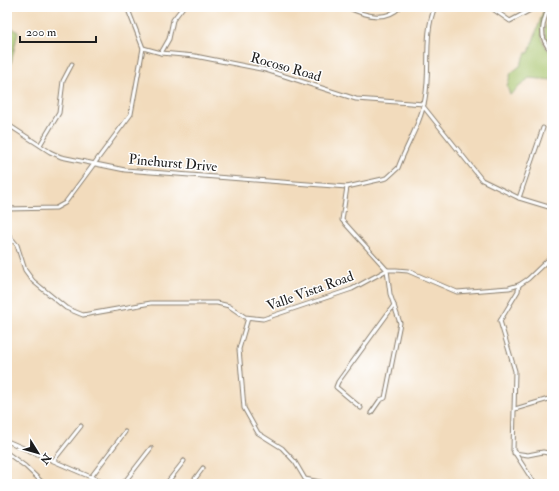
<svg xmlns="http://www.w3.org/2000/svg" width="559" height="491" viewBox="0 0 559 491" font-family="'IM FELL Double Pica',serif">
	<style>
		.green { fill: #a6c269; stroke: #616f42 }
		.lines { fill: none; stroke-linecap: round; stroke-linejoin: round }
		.minor-casing { stroke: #877c6c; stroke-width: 5 }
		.minor { stroke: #fff; stroke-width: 3 }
		.labels { text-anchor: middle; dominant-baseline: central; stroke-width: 3; stroke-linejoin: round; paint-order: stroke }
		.street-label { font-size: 14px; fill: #1c1c1c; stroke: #fff }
	</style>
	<rect width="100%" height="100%" fill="#fff"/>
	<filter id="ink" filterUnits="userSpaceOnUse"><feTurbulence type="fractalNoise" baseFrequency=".025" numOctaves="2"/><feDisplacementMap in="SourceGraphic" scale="8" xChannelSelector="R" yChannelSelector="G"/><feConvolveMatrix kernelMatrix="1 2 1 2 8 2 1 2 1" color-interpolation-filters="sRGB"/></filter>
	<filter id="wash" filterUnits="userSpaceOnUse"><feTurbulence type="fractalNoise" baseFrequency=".012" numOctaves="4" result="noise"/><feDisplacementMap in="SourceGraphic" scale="16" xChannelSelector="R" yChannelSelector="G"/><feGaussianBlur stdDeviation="0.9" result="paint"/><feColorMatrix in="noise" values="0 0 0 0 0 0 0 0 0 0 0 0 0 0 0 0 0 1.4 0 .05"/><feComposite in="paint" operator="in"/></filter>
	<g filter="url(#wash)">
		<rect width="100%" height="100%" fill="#f2dbbc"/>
		<g class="green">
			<path d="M552 7V39L549 46 544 31Z"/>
			<path d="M547 8C540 25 537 40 552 54V80L529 78 510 95 507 86 511 73 520 66 526 53H529L543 12Z"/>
			<path d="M7 24 18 32 7 81Z"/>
		</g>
	</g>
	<g filter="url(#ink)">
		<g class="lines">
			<g class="minor-casing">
				<g id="minor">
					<path d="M347 7C363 15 385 23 400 7"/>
					<path d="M490 7 510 21 536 7"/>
					<path d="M549 7C543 21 537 39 552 51"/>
					<path d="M143 48 161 53 195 56 266 70 356 99 424 104"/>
					<path d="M161 53 169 39 173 20 183 7"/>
					<path d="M423 106 482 180 519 198 552 208"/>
					<path d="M7 124 50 152 61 157 125 170 347 187 387 178 398 168C406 146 421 123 425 99 431 69 423 35 435 7"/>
					<path d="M40 145 59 113 63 81 72 64"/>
					<path d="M347 187 342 220 387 270 390 294 400 323 385 398 380 400 371 413"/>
					<path d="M519 198 543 128"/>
					<path d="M7 209 56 208 65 203 131 114 143 48 127 7"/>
					<path d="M7 233 17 245 25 270 33 281 66 308 83 315 151 303H217L229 306 245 317 263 319 352 289 387 270H396L408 271 457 292 509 288 519 285 528 279 552 256"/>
					<path d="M519 285 518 291 500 321 515 371 513 450 535 484"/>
					<path d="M248 318 239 349 244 408 258 433 282 448 295 462 305 479 330 484"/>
					<path d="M361 408 336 387 338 382 394 305"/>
					<path d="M515 409 552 398"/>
					<path d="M7 441 107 484"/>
					<path d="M7 453 25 466 44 484"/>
					<path d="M514 453 528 455 543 452 552 454"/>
					<path d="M54 460 81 426"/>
					<path d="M91 477 125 432"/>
					<path d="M123 484 151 448"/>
					<path d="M148 484H150"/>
					<path d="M166 484 184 461"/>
					<path d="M191 484 203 468"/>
				</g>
			</g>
			<use href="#minor" class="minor"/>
		</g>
	</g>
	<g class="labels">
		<g class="street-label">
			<text transform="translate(286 67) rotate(16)">Rocoso Road</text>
			<text transform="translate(173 163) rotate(5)">Pinehurst Drive</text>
			<text transform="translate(310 291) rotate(-20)">Valle Vista Road</text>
		</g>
	</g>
	<rect width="559" height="491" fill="none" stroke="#fff" stroke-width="24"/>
	<g transform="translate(38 453) rotate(127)" stroke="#ffffff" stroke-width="3" paint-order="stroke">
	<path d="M0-3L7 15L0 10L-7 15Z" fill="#1c1c1c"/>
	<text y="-6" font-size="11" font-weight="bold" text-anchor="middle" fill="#1c1c1c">N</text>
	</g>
	<path d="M20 36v6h76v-6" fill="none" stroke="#1c1c1c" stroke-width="2"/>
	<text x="26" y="36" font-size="12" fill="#1c1c1c" stroke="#ffffff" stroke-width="3" paint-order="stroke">200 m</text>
</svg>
